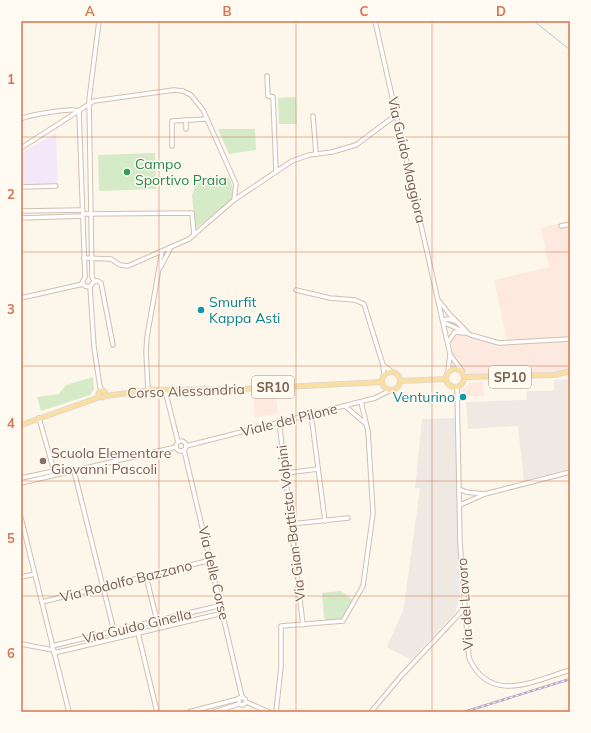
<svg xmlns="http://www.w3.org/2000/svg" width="591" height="733" viewBox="0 0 591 733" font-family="Mulish,sans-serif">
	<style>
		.commercial { fill: #fde9df }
		.industrial { fill: #eee9e3 }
		.education { fill: #f4e7fa }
		.green { fill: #d5ebc8 }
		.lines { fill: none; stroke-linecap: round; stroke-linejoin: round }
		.stream { stroke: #a5ced9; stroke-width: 1 }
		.minor-casing { stroke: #d0bfaf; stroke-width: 5.5 }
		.major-casing { stroke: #dcd5d1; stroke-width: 6 }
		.minor { stroke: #fff; stroke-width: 3.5 }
		.major { stroke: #fadfa5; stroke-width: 4.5 }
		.rail-casing { stroke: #bba8c8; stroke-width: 2.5 }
		.rail { stroke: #fffaf2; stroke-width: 1; stroke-dasharray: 3; stroke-linecap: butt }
		.grid { fill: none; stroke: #d57651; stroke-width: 1; stroke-opacity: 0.55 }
		.leisure-dot { fill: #2e9e5b; stroke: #fffaf2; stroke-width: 1.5 }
		.culture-dot { fill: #0f9aa8; stroke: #fffaf2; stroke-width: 1.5 }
		.education-dot { fill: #8d6e63; stroke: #fffaf2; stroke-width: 1.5 }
		.labels { text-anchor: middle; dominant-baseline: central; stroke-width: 3; stroke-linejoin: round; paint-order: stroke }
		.shield { fill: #fffaf2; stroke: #a18e7e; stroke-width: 1 }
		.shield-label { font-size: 13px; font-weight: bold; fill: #795f4d }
		.street-label { font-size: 14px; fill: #795f4d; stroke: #fffaf2 }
		.leisure-label { font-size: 14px; fill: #27864d; stroke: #fffaf2; text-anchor: start }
		.culture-label { font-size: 14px; fill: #0d838f; stroke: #fffaf2; text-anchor: start }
		.education-label { font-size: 14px; fill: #785e54; stroke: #fffaf2; text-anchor: start }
		.neatline { fill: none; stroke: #d57651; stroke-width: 1.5 }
		.grid-label { font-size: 13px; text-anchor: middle; font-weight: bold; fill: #d57651 }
	</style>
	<rect width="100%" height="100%" fill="#fdf7eb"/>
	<g class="commercial">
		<path d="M570 221V370L565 372 484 376 469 374 459 366 453 357 451 338 459 333 489 343 508 345 494 280 549 267 541 228Z"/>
		<path d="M483 382 484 396H465V392H460L469 383Z"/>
		<path d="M253 392H275L278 413 255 418Z"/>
	</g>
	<g class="industrial">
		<path d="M570 379V468L524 482 518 426 468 429 466 402 526 400 527 391H554V380Z"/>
		<path d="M455 418 460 597 455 613 411 660 387 647 403 611 405 599 420 488H415L422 419Z"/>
	</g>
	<path class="education" d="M56 133 58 185 21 186V153Z"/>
	<g class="green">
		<path d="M296 97 297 124H279L278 98Z"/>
		<path d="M218 129H255L256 150 229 154Z"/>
		<path d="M155 153 157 189 99 191 98 155Z"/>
		<path d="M229 177C233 186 235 194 229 203L195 229 192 195 194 189 193 180H223Z"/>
		<path d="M93 377 94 389 90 395 41 411 37 397 59 394 66 385Z"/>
		<path d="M341 591 353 600 340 620 327 622 324 617 322 593Z"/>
	</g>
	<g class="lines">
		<path class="stream" d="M534 21 570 50"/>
		<g class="minor-casing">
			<g id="minor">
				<path d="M99 21 89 100 92 277 94 281 90 287 94 347 100 387 103 391"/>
				<path d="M375 21 450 354 448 371"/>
				<path d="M267 76 268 96 273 97 276 171"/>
				<path d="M313 116 316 154"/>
				<path d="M21 119C28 115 75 107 79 111L85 277 82 283 85 286 90 287"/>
				<path d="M186 120V129"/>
				<path d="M172 146V121L207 119"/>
				<path d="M21 148 94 101 174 90 183 91 191 95 203 110 236 184 234 200 189 239 128 266 120 265 111 259 84 258"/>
				<path d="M21 187 56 186"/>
				<path d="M234 200 292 161 309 155 332 152 356 145 396 115"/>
				<path d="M21 211 82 210"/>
				<path d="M83 214 192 213 194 235"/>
				<path d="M21 218 83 216"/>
				<path d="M561 226 570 224"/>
				<path d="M160 268 171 247"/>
				<path d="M94 281H98L101 283 113 345"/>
				<path d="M296 290 330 298 355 300 364 304 383 365 384 375"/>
				<path d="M21 298 83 284"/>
				<path d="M439 301 451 316 467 332"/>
				<path d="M443 320 448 319 455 321"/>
				<path d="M443 322 471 335 499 343 570 339"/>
				<path d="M448 342 455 332 464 333"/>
				<path d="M451 356 462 371"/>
				<path d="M383 365 392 372"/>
				<path d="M457 387 460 543 469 658C490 705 534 681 570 670"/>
				<path d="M148 390 146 352 147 337 162 251"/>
				<path d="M165 390 178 442"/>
				<path d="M345 406 366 424"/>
				<path d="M311 414 325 521"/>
				<path d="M39 418 54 471"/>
				<path d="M279 421 303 625"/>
				<circle cx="181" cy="446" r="5"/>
				<path d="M186 446 375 398 391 390"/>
				<path d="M184 450 242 697"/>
				<path d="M74 471 114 631"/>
				<path d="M286 473 318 469"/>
				<path d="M21 478 54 471 55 472"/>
				<path d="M21 483 176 447"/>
				<path d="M459 489 466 492 484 494"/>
				<path d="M460 505 485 494 570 472"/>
				<path d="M21 518 69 712"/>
				<path d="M291 524 348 518"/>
				<path d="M146 576 157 621"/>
				<path d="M21 577 35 574"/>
				<path d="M42 602 211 560"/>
				<path d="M138 633 157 712"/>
				<path d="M21 644 53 650"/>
				<path d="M52 646 222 605"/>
				<path d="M54 653 223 613"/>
				<path d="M246 702 269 712"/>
				<path d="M189 712 238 699"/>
				<path d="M214 712 239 704 243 705 246 702 245 699 242 697 239 698V704"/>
				<path d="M276 712 281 667V626L343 621 363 586 373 513 368 431 361 402"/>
				<path d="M371 712 401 676 464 609"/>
			</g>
		</g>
		<g class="major-casing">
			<g id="major">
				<circle cx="455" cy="378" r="9"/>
				<circle cx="391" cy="381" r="9"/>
				<path d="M464 377 555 375 570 371"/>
				<path d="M400 381 446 379"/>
				<circle cx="102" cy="394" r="3.5"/>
				<path d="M105 396 151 390 243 389 382 382"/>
				<path d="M21 425 100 397"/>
			</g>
		</g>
		<use href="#minor" class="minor"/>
		<use href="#major" class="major"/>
		<g class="rail-casing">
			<path id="rail" d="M464 712 570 679"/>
		</g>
		<use href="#rail" class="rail"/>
	</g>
	<path class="grid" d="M159 21V712M296 21V712M432 21V712M21 137H570M21 252H570M21 366H570M21 481H570M21 596H570"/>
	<circle class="leisure-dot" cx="127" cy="172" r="4"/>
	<g class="culture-dot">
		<circle cx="201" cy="310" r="4"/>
		<circle cx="463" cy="397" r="4"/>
	</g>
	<circle class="education-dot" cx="43" cy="461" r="4"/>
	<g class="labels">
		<g class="shield">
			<rect x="489" y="366" width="42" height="22" rx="3"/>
			<rect x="252" y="376" width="42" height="22" rx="3"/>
		</g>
		<g class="shield-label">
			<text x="510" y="377">SP10</text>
			<text x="273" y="387">SR10</text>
		</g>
		<g class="street-label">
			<text transform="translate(407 160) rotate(77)">Via Guido Maggiora</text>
			<text transform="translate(186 391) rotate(-2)">Corso Alessandria</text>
			<text transform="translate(289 420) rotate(-14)">Viale del Pilone</text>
			<text transform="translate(291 523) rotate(-97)">Via Gian Battista Volpini</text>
			<text transform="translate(214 573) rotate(77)">Via delle Corse</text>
			<text transform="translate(126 581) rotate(-14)">Via Rodolfo Bazzano</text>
			<text transform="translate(465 604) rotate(-94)">Via del Lavoro</text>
			<text transform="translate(137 626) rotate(-13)">Via Guido Ginella</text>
		</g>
		<g class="leisure-label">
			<text x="135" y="164">Campo<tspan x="135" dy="16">Sportivo Praia</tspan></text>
		</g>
		<g class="culture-label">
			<text x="209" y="302">Smurfit<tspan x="209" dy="16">Kappa Asti</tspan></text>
			<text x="455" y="397" text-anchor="end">Venturino</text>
		</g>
		<g class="education-label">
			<text x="51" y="453">Scuola Elementare<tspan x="51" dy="16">Giovanni Pascoli</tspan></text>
		</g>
	</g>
	<rect width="591" height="733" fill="none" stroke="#fffaf2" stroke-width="44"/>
	<rect x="22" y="22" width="547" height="689" class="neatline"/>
	<g class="grid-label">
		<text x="90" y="16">A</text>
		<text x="227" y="16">B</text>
		<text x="364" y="16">C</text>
		<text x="501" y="16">D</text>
		<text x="11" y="84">1</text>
		<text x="11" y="199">2</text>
		<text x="11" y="314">3</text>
		<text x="11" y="428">4</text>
		<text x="11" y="543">5</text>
		<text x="11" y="658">6</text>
	</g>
</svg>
